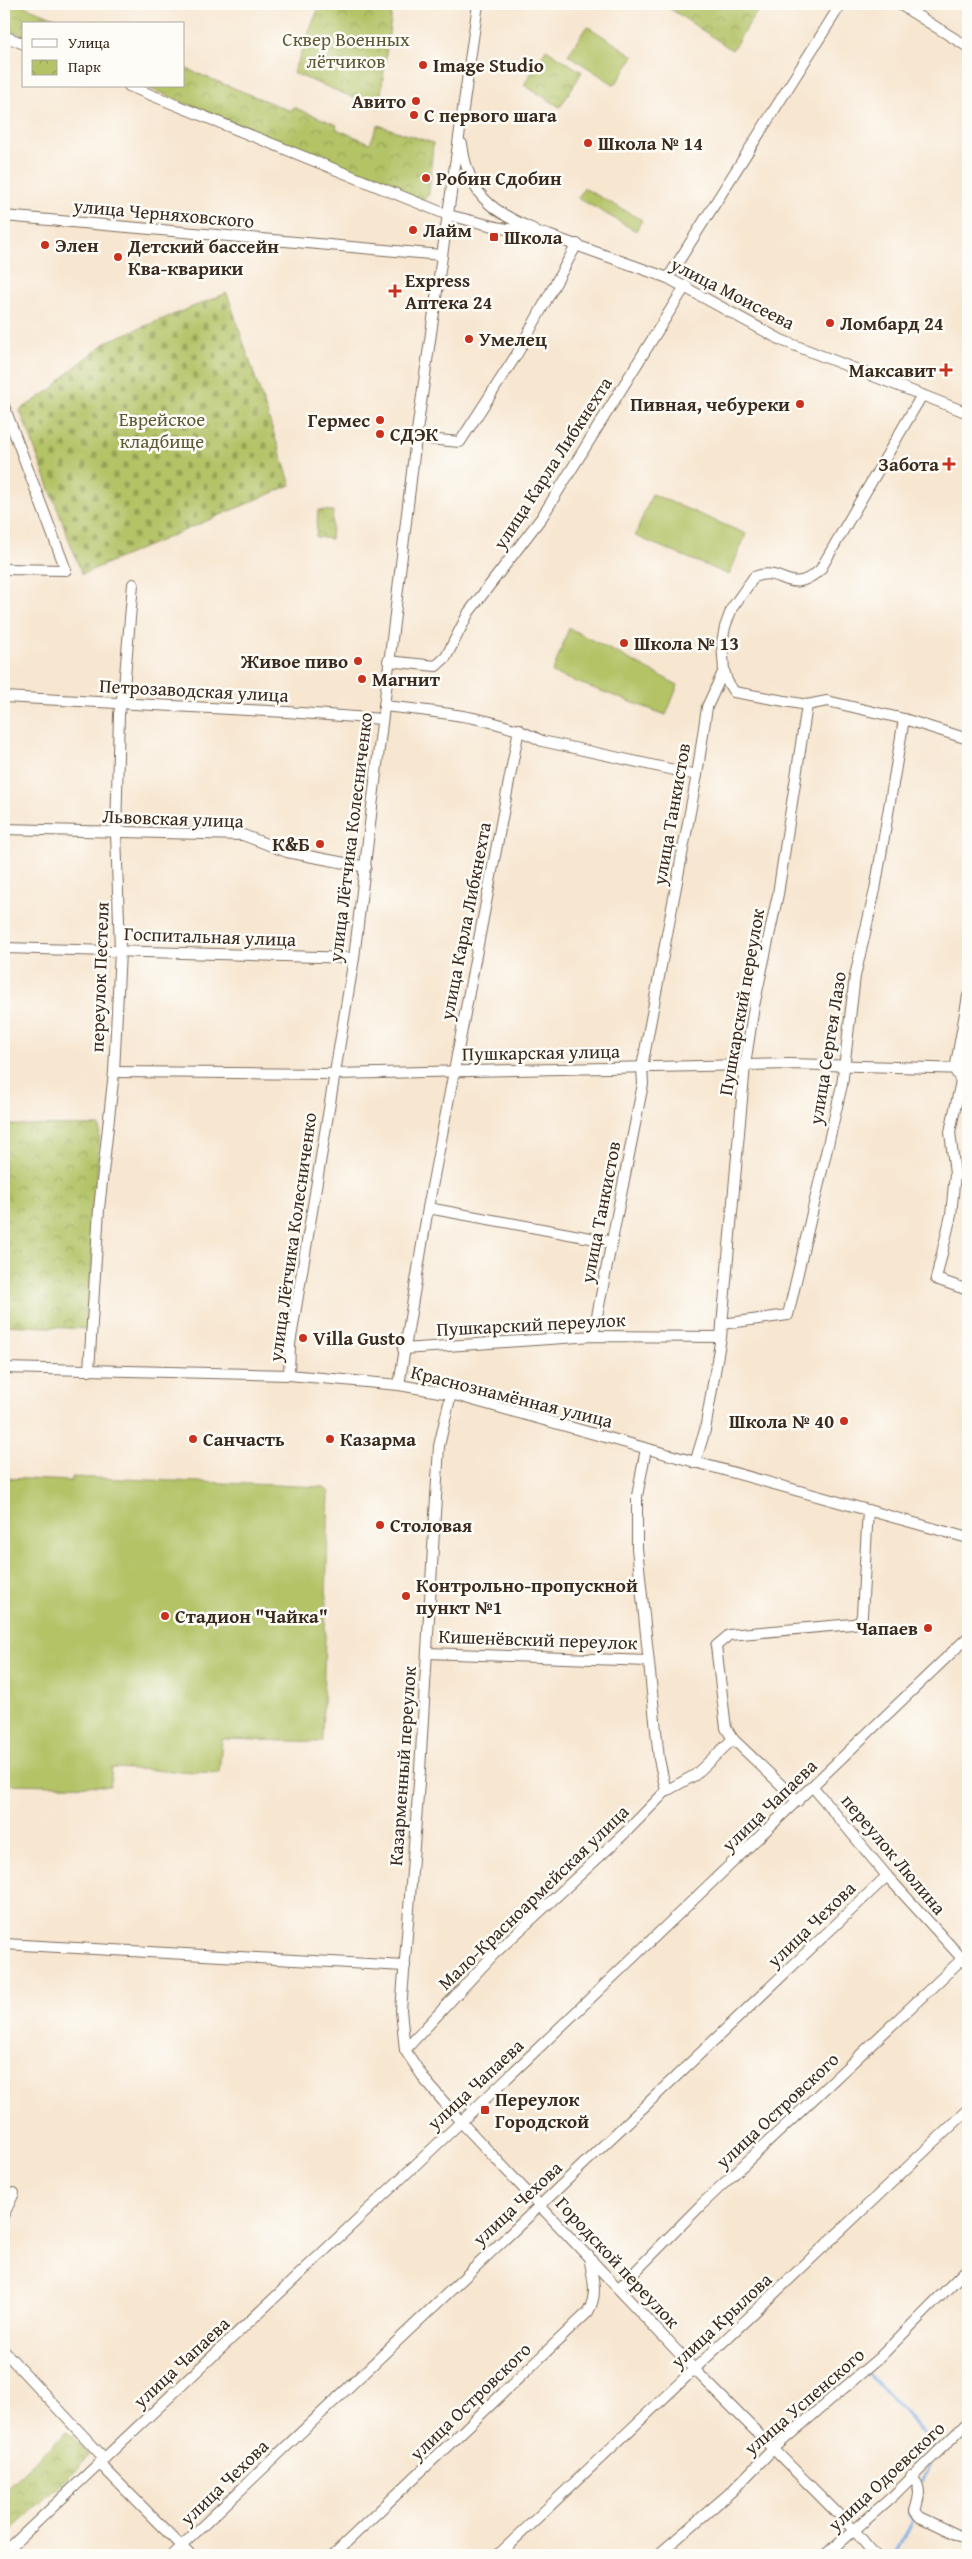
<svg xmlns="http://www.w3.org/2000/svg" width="972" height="2559" viewBox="0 0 972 2559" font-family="'Gentium Book Plus',serif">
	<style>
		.cemetery { fill: url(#cemetery-stones); stroke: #777642 }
		.park { fill: url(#park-crowns); stroke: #777642 }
		.pitch { fill: #b3c366; stroke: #777642 }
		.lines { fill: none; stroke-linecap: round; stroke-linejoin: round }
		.stream { stroke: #76aae3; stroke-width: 3 }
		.minor-casing { stroke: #7d6c5c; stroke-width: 12 }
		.minor { stroke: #fff; stroke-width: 10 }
		.poi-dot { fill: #c8321e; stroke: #fdfcf7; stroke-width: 2 }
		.labels { text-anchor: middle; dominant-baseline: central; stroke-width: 5; stroke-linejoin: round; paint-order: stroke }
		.park-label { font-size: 19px; fill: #5f5834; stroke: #fdfcf7 }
		.poi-label { font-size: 19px; font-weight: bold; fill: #3b2a1e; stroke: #fdfcf7; text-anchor: start }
		.street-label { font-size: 19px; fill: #3b2a1e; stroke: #fdfcf7 }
	</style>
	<defs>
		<pattern id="cemetery-stones" width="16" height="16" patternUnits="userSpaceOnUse" patternTransform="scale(1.25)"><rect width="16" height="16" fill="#b3c366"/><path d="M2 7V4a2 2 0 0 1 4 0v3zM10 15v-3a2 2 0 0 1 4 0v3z" fill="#939f53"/></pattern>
		<pattern id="park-crowns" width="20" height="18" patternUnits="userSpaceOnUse" patternTransform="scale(1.25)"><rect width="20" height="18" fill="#b3c366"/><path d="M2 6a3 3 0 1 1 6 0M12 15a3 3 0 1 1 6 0" fill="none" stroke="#939f53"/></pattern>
	</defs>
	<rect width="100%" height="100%" fill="#fdfcf7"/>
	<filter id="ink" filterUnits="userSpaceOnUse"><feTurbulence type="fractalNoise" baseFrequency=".02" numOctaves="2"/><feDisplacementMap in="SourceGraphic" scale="10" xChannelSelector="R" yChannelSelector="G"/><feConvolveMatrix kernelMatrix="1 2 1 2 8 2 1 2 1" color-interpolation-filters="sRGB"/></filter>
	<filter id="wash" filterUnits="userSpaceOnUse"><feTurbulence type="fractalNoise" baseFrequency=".0096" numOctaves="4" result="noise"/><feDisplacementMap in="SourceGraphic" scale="20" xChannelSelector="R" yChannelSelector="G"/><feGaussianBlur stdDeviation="1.12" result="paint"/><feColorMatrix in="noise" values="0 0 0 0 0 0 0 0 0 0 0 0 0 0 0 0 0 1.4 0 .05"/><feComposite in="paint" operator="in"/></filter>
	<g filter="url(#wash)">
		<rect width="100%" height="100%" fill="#f7e6d0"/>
		<path class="cemetery" d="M227 293 291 485 82 574 20 410 52 389 69 372 108 341Z"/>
		<g class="park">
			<path d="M4 4H19L71 24H24V36L4 28Z"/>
			<path d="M320 4H393L379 108 293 73Z"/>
			<path d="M663 4H762L732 50Z"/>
			<path d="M546 49 582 72 560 107 524 85Z"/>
			<path d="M184 68 291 111 293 107 337 125 336 129 370 143 378 125 433 143 429 193 425 199 418 200 144 86H184Z"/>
			<path d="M318 510 333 511 331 539 316 537Z"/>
			<path d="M4 1125 100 1126 88 1329 4 1325Z"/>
			<path d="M67 2431 90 2456 4 2537V2490Z"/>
		</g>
		<g class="pitch">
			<path d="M587 26 634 56 615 85 568 55Z"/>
			<path d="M584 188 642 220 636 231 578 198Z"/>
			<path d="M652 494 746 534 729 575 635 536Z"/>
			<path d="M569 628 678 685 666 715 552 673Z"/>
			<path d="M72 1477 324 1487 329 1492 322 1742 222 1739 219 1773 112 1768 110 1786 4 1784V1478L72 1481Z"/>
		</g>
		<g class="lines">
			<g class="stream">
				<path d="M867 2372 933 2443 932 2449"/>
				<path d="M922 2482 929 2466"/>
				<path d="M895 2555 913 2521 909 2513 911 2508"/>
			</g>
		</g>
	</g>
	<g filter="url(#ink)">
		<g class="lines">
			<g class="minor-casing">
				<g id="minor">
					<path d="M899 4 968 47"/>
					<path d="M4 36 24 44"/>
					<path d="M129 86 448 215 501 228 545 234 668 278 781 340 968 413"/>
					<path d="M462 144C468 192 489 211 533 229"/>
					<path d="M4 216 441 255"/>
					<path d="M668 278 841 4"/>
					<path d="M4 406 66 570 4 569"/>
					<path d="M416 438 460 442 517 354 577 244"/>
					<path d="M388 661 436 666 446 657 469 612 542 517 686 285"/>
					<path d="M724 670 727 681 734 692 807 705 827 701 904 719 968 739"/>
					<path d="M4 697 287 712 382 719"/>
					<path d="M384 706C437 712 494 716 542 741L697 775"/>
					<path d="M4 829 243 835 287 852 366 867"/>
					<path d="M4 948 354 958"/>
					<path d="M968 996 955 1070 961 1081 950 1132 955 1174 951 1215 936 1279 968 1290"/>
					<path d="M114 1072 334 1074 789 1064 968 1069"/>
					<path d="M428 1208 612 1242"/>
					<path d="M722 1324 788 1315 842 1085 855 976 875 890 904 719"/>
					<path d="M593 1336 643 1084 642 1067 697 775 707 707 724 670 722 643 725 627 732 608 754 577C784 565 787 598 820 570L922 395"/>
					<path d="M403 1349 593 1336 721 1337"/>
					<path d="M4 1368 289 1375 399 1385 451 1394 968 1538"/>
					<path d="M89 1371 99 1209 114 1072 120 951 116 833 119 714 124 687 133 584"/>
					<path d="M289 1375 290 1344 354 958 416 438 478 4"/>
					<path d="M399 1385 428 1208 519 729"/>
					<path d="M451 1394 439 1446 420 1770 401 2010 405 2050 425 2080 461 2122 694 2369 854 2530 875 2555"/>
					<path d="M646 1449 637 1496V1548L659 1759 666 1791 695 1775 733 1739 798 1801"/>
					<path d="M695 1463 705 1430 721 1337 745 1065 754 1006 778 894 807 705"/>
					<path d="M427 1653 648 1661"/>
					<path d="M733 1739 726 1728 716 1646 729 1635 853 1624 860 1622 862 1615 868 1510"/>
					<path d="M813 1787 887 1876 968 1965"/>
					<path d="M4 1944 405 1966"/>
					<path d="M405 2050 494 1954 626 1832 666 1791"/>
					<path d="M4 2214 14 2193"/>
					<path d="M619 2288 701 2205 962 1959"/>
					<path d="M4 2351 104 2458"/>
					<path d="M99 2463 190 2555"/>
					<path d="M911 2476C923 2488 919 2497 915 2511L920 2517 968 2540"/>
					<path d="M4 2553 481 2103 968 1637"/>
					<path d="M172 2555 887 1876"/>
					<path d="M333 2555 588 2312C599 2293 592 2277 589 2256"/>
					<path d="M498 2555 968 2110"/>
					<path d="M658 2555 732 2491 773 2449 880 2357 968 2268"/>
					<path d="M826 2555 893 2496 968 2422"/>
				</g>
			</g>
			<use href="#minor" class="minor"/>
		</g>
	</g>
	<g class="poi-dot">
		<circle cx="423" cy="65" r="5"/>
		<circle cx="416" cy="101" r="5"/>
		<circle cx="414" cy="115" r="5"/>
		<circle cx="588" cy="143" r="5"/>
		<circle cx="426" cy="178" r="5"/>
		<circle cx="413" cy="230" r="5"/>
		<rect x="489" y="232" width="10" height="10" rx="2.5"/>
		<circle cx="45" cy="245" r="5"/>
		<circle cx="118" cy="257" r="5"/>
		<path d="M392.5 283.5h5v5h5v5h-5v5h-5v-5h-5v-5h5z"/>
		<circle cx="830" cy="323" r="5"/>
		<circle cx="469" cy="339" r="5"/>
		<path d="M943.5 362.5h5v5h5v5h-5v5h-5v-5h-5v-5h5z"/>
		<circle cx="800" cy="404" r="5"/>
		<circle cx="380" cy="420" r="5"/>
		<circle cx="380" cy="434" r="5"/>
		<path d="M946.5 456.5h5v5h5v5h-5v5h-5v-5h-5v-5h5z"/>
		<circle cx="624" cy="643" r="5"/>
		<circle cx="358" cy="661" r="5"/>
		<circle cx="362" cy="679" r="5"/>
		<circle cx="320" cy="844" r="5"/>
		<circle cx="303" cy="1338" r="5"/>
		<circle cx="844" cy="1421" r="5"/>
		<circle cx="193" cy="1439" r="5"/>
		<circle cx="330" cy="1439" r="5"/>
		<circle cx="380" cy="1525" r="5"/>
		<circle cx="406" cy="1596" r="5"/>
		<circle cx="165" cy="1616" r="5"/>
		<circle cx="928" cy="1628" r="5"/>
		<rect x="480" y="2105" width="10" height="10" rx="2.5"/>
	</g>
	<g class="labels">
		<g class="park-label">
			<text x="346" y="39">Сквер Военных<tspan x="346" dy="22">лётчиков</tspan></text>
			<text x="162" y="419">Еврейское<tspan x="162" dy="22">кладбище</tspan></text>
		</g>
		<g class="poi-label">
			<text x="433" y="65">Image Studio</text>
			<text x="406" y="101" text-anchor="end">Авито</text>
			<text x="424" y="115">С первого шага</text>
			<text x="598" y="143">Школа № 14</text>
			<text x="436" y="178">Робин Сдобин</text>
			<text x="423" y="230">Лайм</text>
			<text x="504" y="237">Школа</text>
			<text x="55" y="245">Элен</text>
			<text x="128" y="246">Детский бассейн<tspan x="128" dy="22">Ква-кварики</tspan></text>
			<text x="405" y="280">Express<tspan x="405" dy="22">Аптека 24</tspan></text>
			<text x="840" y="323">Ломбард 24</text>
			<text x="479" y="339">Умелец</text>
			<text x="936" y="370" text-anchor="end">Максавит</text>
			<text x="790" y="404" text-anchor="end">Пивная, чебуреки</text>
			<text x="370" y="420" text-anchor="end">Гермес</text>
			<text x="390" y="434">СДЭК</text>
			<text x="939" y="464" text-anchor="end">Забота</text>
			<text x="634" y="643">Школа № 13</text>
			<text x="348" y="661" text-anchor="end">Живое пиво</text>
			<text x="372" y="679">Магнит</text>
			<text x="310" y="844" text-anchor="end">К&amp;Б</text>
			<text x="313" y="1338">Villa Gusto</text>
			<text x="834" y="1421" text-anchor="end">Школа № 40</text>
			<text x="203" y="1439">Санчасть</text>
			<text x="340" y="1439">Казарма</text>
			<text x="390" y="1525">Столовая</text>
			<text x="416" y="1585">Контрольно-пропускной<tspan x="416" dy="22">пункт №1</tspan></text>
			<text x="175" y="1616">Стадион "Чайка"</text>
			<text x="918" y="1628" text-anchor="end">Чапаев</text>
			<text x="495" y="2099">Переулок<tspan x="495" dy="22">Городской</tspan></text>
		</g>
		<g class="street-label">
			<text transform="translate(164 213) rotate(5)">улица Черняховского</text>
			<text transform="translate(733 293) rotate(27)">улица Моисеева</text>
			<text transform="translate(552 463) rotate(-57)">улица Карла Либкнехта</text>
			<text transform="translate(194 690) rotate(3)">Петрозаводская улица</text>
			<text transform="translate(671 814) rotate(-80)">улица Танкистов</text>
			<text transform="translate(173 818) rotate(2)">Львовская улица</text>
			<text transform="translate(350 837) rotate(-83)">улица Лётчика Колесниченко</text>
			<text transform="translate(465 921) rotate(-79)">улица Карла Либкнехта</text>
			<text transform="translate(210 936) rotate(2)">Госпитальная улица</text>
			<text transform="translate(99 977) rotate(-88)">переулок Пестеля</text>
			<text transform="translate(741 1002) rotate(-80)">Пушкарский переулок</text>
			<text transform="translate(827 1048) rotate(-81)">улица Сергея Лазо</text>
			<text transform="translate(541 1052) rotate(-1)">Пушкарская улица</text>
			<text transform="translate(600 1212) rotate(-79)">улица Танкистов</text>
			<text transform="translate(292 1237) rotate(-82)">улица Лётчика Колесниченко</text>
			<text transform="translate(531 1324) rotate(-3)">Пушкарский переулок</text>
			<text transform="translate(512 1396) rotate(14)">Краснознамённая улица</text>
			<text transform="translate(538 1639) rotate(2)">Кишенёвский переулок</text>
			<text transform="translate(402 1766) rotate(-86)">Казарменный переулок</text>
			<text transform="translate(769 1805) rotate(-44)">улица Чапаева</text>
			<text transform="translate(894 1854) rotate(50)">переулок Люлина</text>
			<text transform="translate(533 1897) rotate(-44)">Мало-Красноармейская улица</text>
			<text transform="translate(811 1924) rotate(-44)">улица Чехова</text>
			<text transform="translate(475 2084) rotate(-43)">улица Чапаева</text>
			<text transform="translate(777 2110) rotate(-43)">улица Островского</text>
			<text transform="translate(517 2203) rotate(-43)">улица Чехова</text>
			<text transform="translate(618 2262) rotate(47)">Городской переулок</text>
			<text transform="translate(721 2320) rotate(-43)">улица Крылова</text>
			<text transform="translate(181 2362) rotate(-43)">улица Чапаева</text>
			<text transform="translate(470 2401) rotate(-44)">улица Островского</text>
			<text transform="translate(804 2401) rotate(-41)">улица Успенского</text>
			<text transform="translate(886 2476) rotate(-43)">улица Одоевского</text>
			<text transform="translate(224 2482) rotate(-44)">улица Чехова</text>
		</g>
	</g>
	<rect width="972" height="2559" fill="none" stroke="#fdfcf7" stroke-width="20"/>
	<rect x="22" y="22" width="162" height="65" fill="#fdfcf7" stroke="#afa8a0"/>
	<rect x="32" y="39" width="25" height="8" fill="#ffffff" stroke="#afa8a0"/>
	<text x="68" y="48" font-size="15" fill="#3b2a1e">Улица</text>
	<rect x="32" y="60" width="25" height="15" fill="url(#park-crowns)" stroke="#afa8a0"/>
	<text x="68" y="72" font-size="15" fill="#3b2a1e">Парк</text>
</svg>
